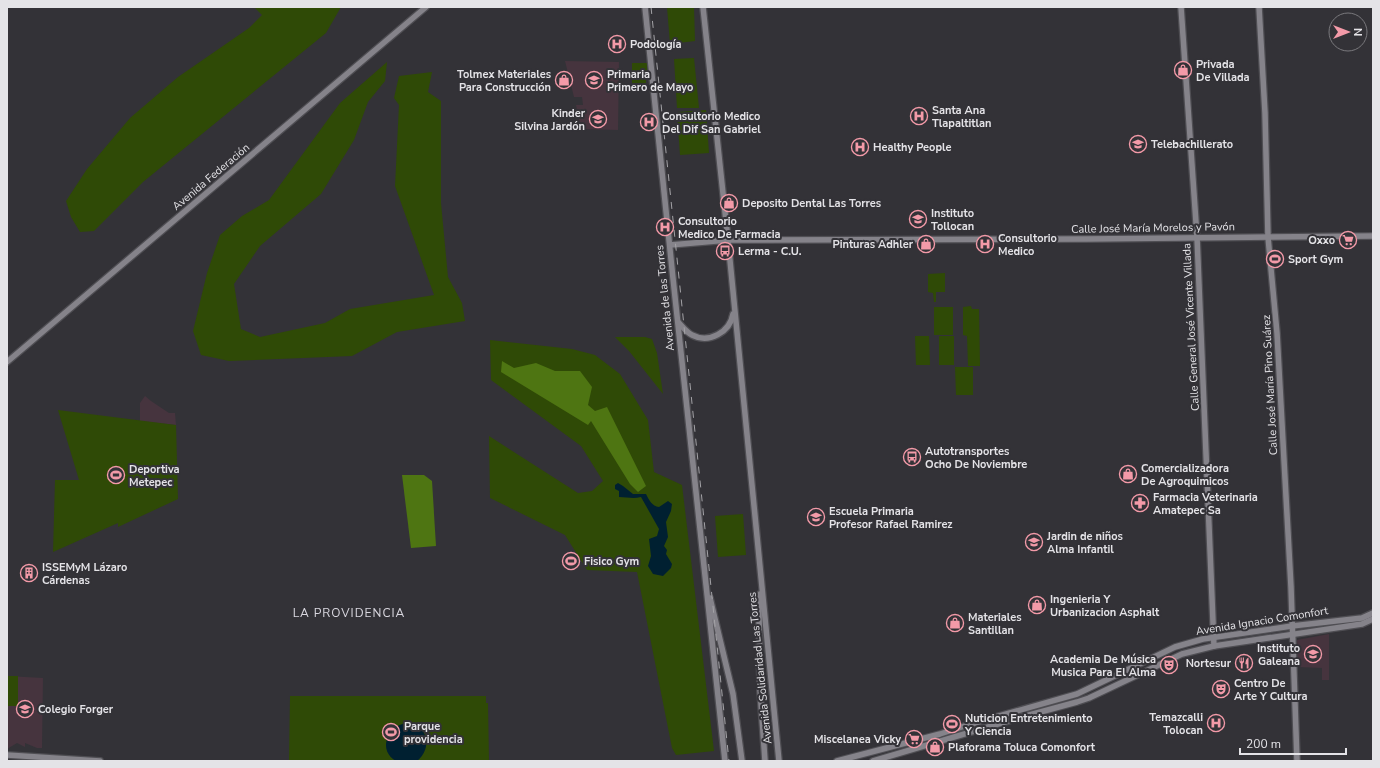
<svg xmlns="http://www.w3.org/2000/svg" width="1380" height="768" viewBox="0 0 1380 768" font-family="'Nunito Sans',sans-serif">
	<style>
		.education { fill: #46343e }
		.green { fill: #2f4a06 }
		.forest { fill: #4e7512 }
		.water { fill: #002031 }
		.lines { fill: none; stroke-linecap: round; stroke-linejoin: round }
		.secondary-casing { stroke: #4f4e53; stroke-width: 8 }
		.secondary { stroke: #85838a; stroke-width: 5.5 }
		.rail { stroke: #a4a3a7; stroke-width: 1; stroke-dasharray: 7 7; stroke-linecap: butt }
		.labels { text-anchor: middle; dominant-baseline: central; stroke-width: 4; stroke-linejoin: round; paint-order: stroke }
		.poi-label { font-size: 11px; font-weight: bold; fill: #e4e3e7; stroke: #333237; text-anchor: start }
		.street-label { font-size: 11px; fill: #e4e3e7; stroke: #333237 }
		.neighbourhood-label { font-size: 12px; letter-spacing: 1px; fill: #dad8e0; stroke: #333237 }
	</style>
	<rect width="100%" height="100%" fill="#333237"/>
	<g class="education">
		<path d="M565 61 619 62 618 130 581 129 576 105H583L582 97H574Z"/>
		<path d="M145 396 151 401 169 413H175L176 425 140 421V403Z"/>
		<path d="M1329 634V680H1322V668L1298 667 1297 640Z"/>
		<path d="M7 676 43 678 42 748H37L25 743V747L17 743 7 749Z"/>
	</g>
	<g class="green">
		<path d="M254 7H341L326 33 143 182 94 231 80 232 71 217 66 201 87 169 130 118 178 77 249 28 262 15Z"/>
		<path d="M667 7H694L695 41 670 44Z"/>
		<path d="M694 58 699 108H677L674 59Z"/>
		<path d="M387 62 385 81 368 102 354 140 321 194 260 246 234 284 241 329 260 337 325 323 350 309 434 295 395 186 399 105 394 98 399 76 432 72 428 92 441 101V203L448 277 462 303 465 321 397 332 352 356 229 361 201 355 193 331 207 273 220 235 242 216 269 200 340 103Z"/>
		<path d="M632 63H647L648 75 646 76V83H632Z"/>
		<path d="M706 110 709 153 680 155 677 112Z"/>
		<path d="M945 273V292H936V302H934L933 293 928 292V274Z"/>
		<path d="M971 306 972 309H979L980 366H968L967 336 963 335V307Z"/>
		<rect x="934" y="307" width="19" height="28"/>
		<path d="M915 336H929L930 365H916Z"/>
		<rect x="939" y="336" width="15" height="29"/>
		<path d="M615 337H645L652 339 657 353 663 394 629 351Z"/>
		<path d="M490 340 572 349 595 355 620 374 648 420 654 472 682 485 714 751 676 755 672 748 637 572 587 570 565 535 490 498 489 436 578 493 592 491 603 481 581 446 491 380Z"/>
		<path d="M955 367H973V395H956Z"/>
		<path d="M58 410 176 425 178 499 118 527V523L53 552 55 480H79Z"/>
		<path d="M743 514 746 555 718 557 715 516Z"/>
		<rect x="7" y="676" width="11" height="30"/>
		<path d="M290 696H486V703H488L489 761H289Z"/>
	</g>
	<g class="forest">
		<path d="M502 361 514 368 536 363 555 371H580L592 387 588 405 595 411 607 407 646 486 638 492 630 484 591 421 588 425 501 372Z"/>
		<path d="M402 475H424L432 481 436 546 411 548Z"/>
	</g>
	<g class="water">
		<path d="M618 483 623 486 633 494H646C649 500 652 506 659 507L668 501 672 504 671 511 666 522 668 537 664 546 667 550 666 554 672 564 671 568 663 576 653 574 648 566 651 556 649 539 657 536 659 529 641 497C633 499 627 497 619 497V491L615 489V485Z"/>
		<path d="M406 723C428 724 433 748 417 761H396C378 751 386 727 406 723Z"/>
	</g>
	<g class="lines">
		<g class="secondary-casing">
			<g id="secondary">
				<path d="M645 7 672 269 725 761"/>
				<path d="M703 7 728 240 779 761"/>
				<path d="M1181 7 1197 237 1214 646"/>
				<path d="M1259 7 1265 113 1268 237 1277 333 1291 587 1297 761"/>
				<path d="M670 245 728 240 1087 239 1373 236"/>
				<path d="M678 322C682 326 686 332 692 335 709 344 730 332 733 314"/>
				<path d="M7 362 426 7"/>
				<path d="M760 594 759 613 760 689 765 761"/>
				<path d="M710 598 733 694 742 761"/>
				<path d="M7 755 100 761"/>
				<path d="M837 761 940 734 971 724 1077 694 1175 647 1203 639 1292 626 1362 618 1373 613"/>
				<path d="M873 761 1022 717 1077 702 1089 698 1182 654 1214 646 1362 624 1373 619"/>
			</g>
		</g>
		<use href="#secondary" class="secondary"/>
		<path class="rail" d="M651 7 729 761"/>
	</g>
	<defs>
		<g id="hospital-ring" transform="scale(0.9)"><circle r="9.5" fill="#333237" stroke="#f39aa8" stroke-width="1.5"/><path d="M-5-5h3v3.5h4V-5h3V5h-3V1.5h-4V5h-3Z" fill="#f39aa8"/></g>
		<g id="shop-ring" transform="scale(0.9)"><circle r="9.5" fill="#333237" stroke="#f39aa8" stroke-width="1.5"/><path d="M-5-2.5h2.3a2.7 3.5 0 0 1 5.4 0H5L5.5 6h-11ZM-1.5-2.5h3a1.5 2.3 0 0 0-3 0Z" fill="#f39aa8"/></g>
		<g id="school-ring" transform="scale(0.9)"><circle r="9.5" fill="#333237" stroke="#f39aa8" stroke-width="1.5"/><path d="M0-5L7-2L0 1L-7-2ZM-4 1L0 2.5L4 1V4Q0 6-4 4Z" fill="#f39aa8"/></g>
		<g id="supermarket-ring" transform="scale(0.9)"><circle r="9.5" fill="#333237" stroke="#f39aa8" stroke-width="1.5"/><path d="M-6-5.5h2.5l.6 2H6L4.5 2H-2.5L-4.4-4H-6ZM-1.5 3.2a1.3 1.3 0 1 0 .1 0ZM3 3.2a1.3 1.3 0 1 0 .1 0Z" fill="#f39aa8"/></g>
		<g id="bus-ring" transform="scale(0.9)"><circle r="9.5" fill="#333237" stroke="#f39aa8" stroke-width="1.5"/><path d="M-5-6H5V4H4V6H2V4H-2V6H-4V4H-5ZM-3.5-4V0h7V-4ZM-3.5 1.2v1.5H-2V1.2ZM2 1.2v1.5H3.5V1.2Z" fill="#f39aa8"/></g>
		<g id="stadium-ring" transform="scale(0.9)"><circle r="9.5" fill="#333237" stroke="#f39aa8" stroke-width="1.5"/><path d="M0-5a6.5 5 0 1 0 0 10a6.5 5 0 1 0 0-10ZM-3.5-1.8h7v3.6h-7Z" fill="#f39aa8"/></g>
		<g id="pharmacy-ring" transform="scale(0.9)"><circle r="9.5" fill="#333237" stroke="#f39aa8" stroke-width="1.5"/><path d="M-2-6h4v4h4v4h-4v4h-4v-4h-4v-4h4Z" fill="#f39aa8"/></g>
		<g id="building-ring" transform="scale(0.9)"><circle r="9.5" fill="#333237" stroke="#f39aa8" stroke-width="1.5"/><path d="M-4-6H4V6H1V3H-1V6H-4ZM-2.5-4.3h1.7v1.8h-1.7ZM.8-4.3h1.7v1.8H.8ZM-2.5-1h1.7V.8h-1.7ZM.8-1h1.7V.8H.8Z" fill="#f39aa8"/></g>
		<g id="university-ring" transform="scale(0.9)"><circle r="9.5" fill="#333237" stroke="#f39aa8" stroke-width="1.5"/><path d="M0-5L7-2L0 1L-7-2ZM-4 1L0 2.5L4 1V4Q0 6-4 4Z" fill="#f39aa8"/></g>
		<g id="restaurant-ring" transform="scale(0.9)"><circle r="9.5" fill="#333237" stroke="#f39aa8" stroke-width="1.5"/><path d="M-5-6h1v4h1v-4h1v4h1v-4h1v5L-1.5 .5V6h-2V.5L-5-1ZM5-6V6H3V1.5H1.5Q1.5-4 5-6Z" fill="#f39aa8"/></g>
		<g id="theatre-ring" transform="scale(0.9)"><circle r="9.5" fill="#333237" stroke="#f39aa8" stroke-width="1.5"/><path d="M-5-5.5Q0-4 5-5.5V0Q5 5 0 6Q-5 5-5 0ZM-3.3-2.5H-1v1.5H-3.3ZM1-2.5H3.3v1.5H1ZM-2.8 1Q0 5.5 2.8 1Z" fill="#f39aa8"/></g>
	</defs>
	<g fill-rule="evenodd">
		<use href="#hospital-ring" x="617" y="44"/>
		<use href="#shop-ring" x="1183" y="70"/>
		<use href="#shop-ring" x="564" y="80"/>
		<use href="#school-ring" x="594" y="80"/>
		<use href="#hospital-ring" x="919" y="116"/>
		<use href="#school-ring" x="598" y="119"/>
		<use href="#hospital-ring" x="649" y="122"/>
		<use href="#school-ring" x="1138" y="144"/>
		<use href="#hospital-ring" x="860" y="147"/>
		<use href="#shop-ring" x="729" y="203"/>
		<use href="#school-ring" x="918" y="219"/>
		<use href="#hospital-ring" x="665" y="227"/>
		<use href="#supermarket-ring" x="1348" y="240"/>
		<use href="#shop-ring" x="926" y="244"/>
		<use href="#hospital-ring" x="985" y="244"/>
		<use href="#bus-ring" x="725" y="251"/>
		<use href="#stadium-ring" x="1275" y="259"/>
		<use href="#bus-ring" x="912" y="457"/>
		<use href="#shop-ring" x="1128" y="474"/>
		<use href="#stadium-ring" x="116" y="475"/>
		<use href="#pharmacy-ring" x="1140" y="503"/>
		<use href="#school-ring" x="816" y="517"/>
		<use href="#school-ring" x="1034" y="542"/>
		<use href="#stadium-ring" x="571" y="561"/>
		<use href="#building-ring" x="29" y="573"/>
		<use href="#shop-ring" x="1037" y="605"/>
		<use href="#shop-ring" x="955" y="623"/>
		<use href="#university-ring" x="1313" y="654"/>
		<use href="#restaurant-ring" x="1244" y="663"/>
		<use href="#theatre-ring" x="1169" y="665"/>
		<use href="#theatre-ring" x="1221" y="689"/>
		<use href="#school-ring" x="25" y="709"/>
		<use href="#hospital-ring" x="1216" y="723"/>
		<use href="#stadium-ring" x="952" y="724"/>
		<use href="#stadium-ring" x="391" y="732"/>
		<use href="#supermarket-ring" x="914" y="739"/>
		<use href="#shop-ring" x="935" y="747"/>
	</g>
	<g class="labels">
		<g class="poi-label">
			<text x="630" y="44">Podología</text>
			<text x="1196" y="64">Privada<tspan x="1196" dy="13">De Villada</tspan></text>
			<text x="551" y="74" text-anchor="end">Tolmex Materiales<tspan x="551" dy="13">Para Construcción</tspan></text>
			<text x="607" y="74">Primaria<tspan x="607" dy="13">Primero de Mayo</tspan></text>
			<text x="932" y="110">Santa Ana<tspan x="932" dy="13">Tlapaltitlan</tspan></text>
			<text x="585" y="113" text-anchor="end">Kinder<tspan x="585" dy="13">Silvina Jardón</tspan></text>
			<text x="662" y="116">Consultorio Medico<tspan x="662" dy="13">Del Dif San Gabriel</tspan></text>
			<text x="1151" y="144">Telebachillerato</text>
			<text x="873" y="147">Healthy People</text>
			<text x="742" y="203">Deposito Dental Las Torres</text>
			<text x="931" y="213">Instituto<tspan x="931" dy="13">Tollocan</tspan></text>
			<text x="678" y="221">Consultorio<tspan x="678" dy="13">Medico De Farmacia</tspan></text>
			<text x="998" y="238">Consultorio<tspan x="998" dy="13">Medico</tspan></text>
			<text x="1335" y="240" text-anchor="end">Oxxo</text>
			<text x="913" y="244" text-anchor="end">Pinturas Adhler</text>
			<text x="738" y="251">Lerma - C.U.</text>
			<text x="1288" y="259">Sport Gym</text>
			<text x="925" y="451">Autotransportes<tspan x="925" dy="13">Ocho De Noviembre</tspan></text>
			<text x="1141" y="468">Comercializadora<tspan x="1141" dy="13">De Agroquimicos</tspan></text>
			<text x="129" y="469">Deportiva<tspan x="129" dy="13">Metepec</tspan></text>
			<text x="1153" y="497">Farmacia Veterinaria<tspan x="1153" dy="13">Amatepec Sa</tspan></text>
			<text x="829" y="511">Escuela Primaria<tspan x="829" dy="13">Profesor Rafael Ramirez</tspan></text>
			<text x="1047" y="536">Jardin de niños<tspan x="1047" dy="13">Alma Infantil</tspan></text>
			<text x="584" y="561">Fisico Gym</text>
			<text x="42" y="567">ISSEMyM Lázaro<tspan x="42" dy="13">Cárdenas</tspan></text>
			<text x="1050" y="599">Ingenieria Y<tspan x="1050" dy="13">Urbanizacion Asphalt</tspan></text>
			<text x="968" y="617">Materiales<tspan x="968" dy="13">Santillan</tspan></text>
			<text x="1300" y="648" text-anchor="end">Instituto<tspan x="1300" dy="13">Galeana</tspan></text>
			<text x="1156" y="659" text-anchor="end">Academia De Música<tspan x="1156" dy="13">Musica Para El Alma</tspan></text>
			<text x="1231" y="663" text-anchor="end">Nortesur</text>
			<text x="1234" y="683">Centro De<tspan x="1234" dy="13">Arte Y Cultura</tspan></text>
			<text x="38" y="709">Colegio Forger</text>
			<text x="1203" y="717" text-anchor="end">Temazcalli<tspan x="1203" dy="13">Tolocan</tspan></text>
			<text x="965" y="718">Nuticion Entretenimiento<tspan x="965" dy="13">Y Ciencia</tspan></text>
			<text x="404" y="726">Parque<tspan x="404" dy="13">providencia</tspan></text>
			<text x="901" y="739" text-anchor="end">Miscelanea Vicky</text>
			<text x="948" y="747">Plaforama Toluca Comonfort</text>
		</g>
		<g class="street-label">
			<text transform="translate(211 177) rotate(-40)">Avenida Federación</text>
			<text transform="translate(1153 228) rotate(-1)">Calle José María Morelos y Pavón</text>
			<text transform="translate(665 298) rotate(-96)">Avenida de las Torres</text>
			<text transform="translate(1191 327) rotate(-93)">Calle General José Vicente Villada</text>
			<text transform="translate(1270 385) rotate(-93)">Calle José María Pino Suárez</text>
			<text transform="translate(1262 621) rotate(-9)">Avenida Ignacio Comonfort</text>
			<text transform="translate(760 668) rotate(-96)">Avenida Solidaridad Las Torres</text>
		</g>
		<g class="neighbourhood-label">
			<text x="349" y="613">LA PROVIDENCIA</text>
		</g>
	</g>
	<rect width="1380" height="768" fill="none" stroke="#e4e3e7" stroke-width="16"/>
	<g transform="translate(1348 32) rotate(90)"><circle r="19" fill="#333237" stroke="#7a797d"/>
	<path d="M0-3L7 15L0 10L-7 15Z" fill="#f39aa8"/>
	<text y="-6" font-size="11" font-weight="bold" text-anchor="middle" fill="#e4e3e7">N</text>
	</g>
	<path d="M1240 748v6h106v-6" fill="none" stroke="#e4e3e7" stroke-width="2"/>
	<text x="1246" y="748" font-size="12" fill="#e4e3e7" stroke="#333237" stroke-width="3" paint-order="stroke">200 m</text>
</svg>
